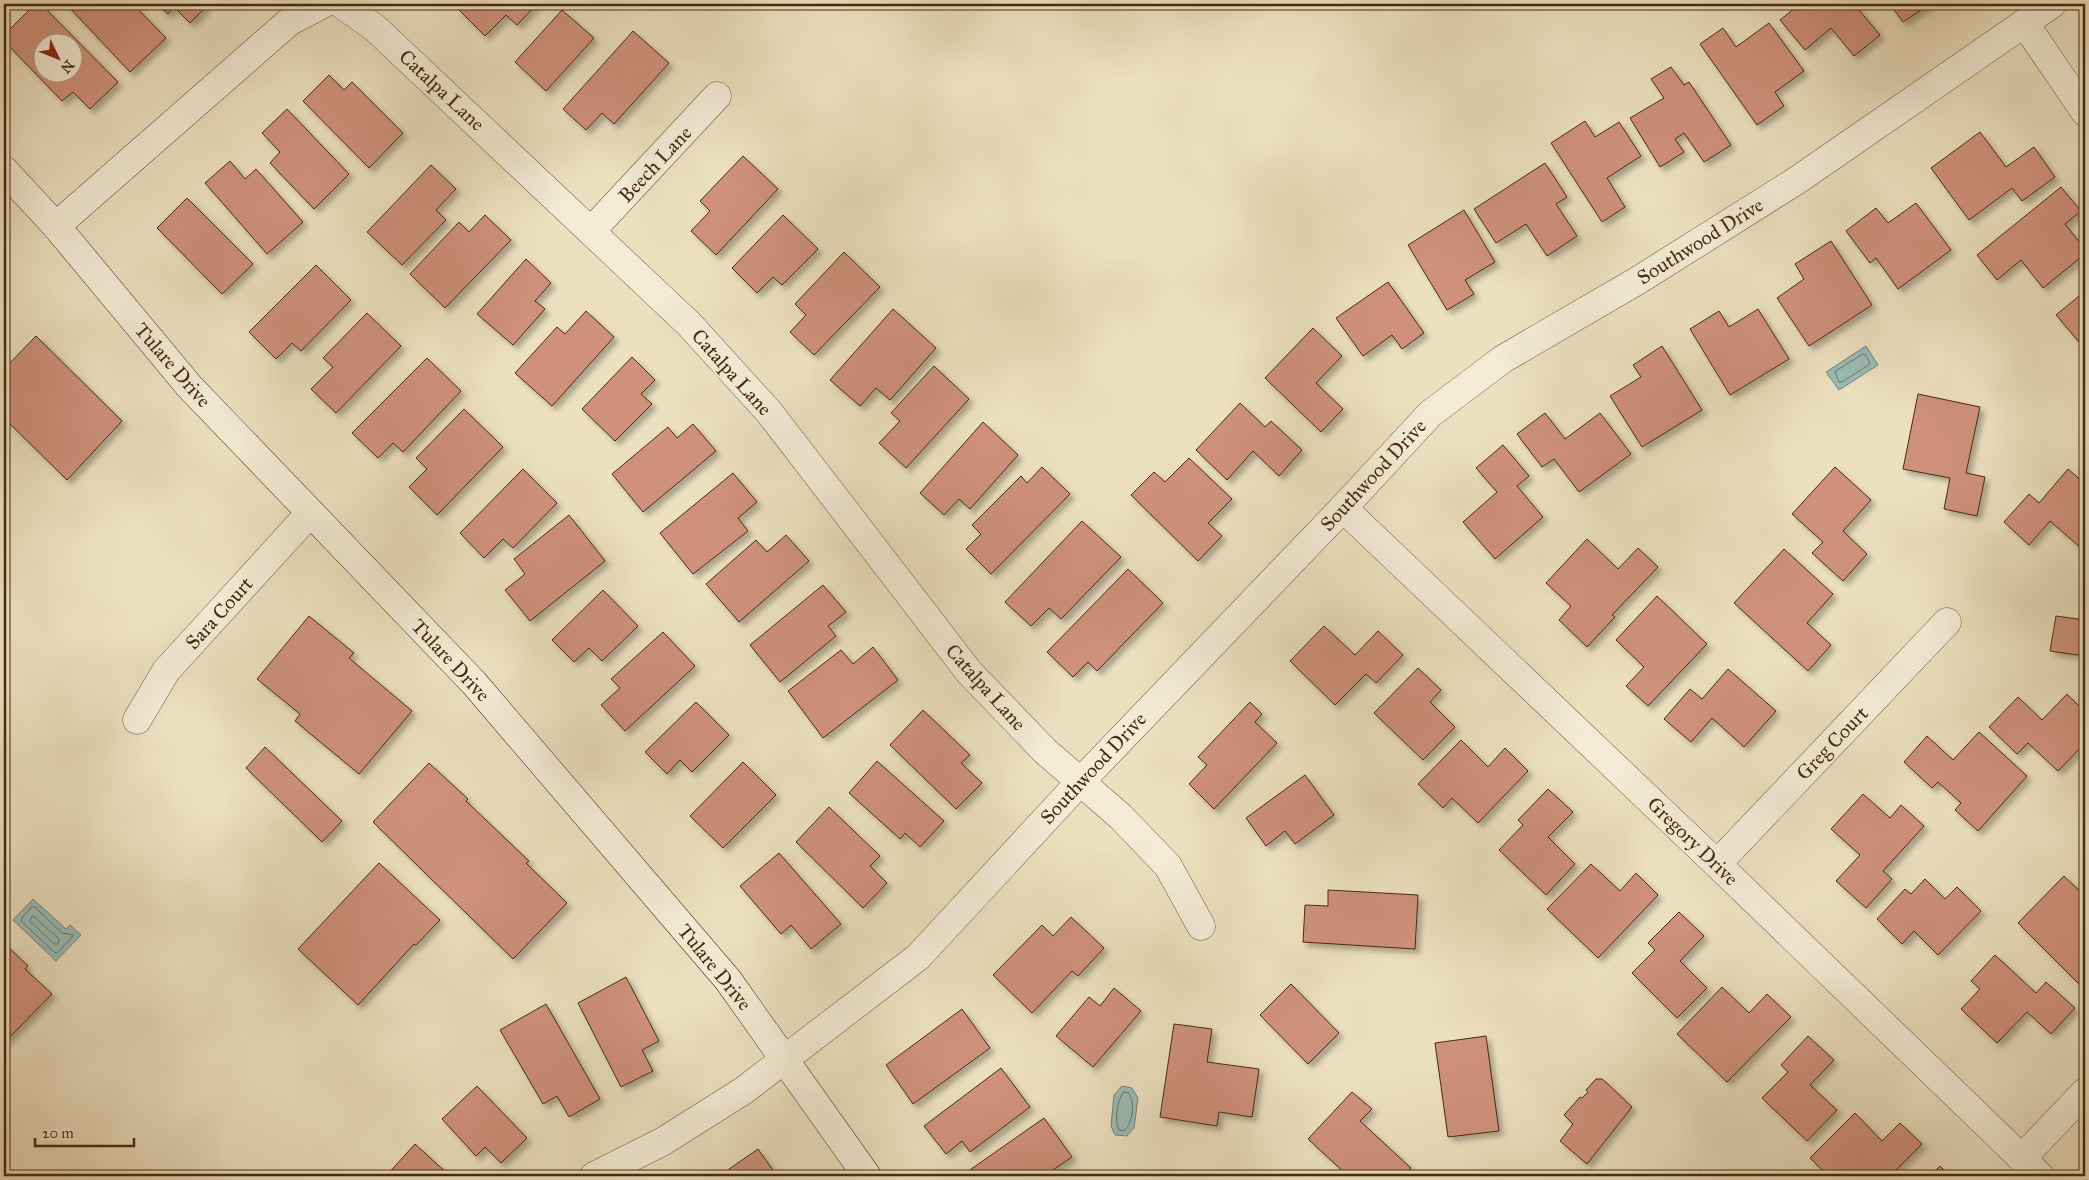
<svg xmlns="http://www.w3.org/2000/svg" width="2089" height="1180" viewBox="0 0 2089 1180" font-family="'IM FELL Great Primer',serif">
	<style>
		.water { fill: #99bcb8; stroke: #788274 }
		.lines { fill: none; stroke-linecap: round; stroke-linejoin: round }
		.shore { stroke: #707462; stroke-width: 1 }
		.building { fill: #cf917b; stroke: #472b0d; fill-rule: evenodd; filter: url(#shadow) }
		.street-casing { stroke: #70583a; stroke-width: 29 }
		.secondary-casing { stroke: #472b0d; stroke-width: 29 }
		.street { stroke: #f3ebd6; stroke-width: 28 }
		.secondary { stroke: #f3ebd6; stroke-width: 28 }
		.labels { text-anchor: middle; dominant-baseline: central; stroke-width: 4; stroke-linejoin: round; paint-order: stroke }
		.street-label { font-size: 20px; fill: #472b0d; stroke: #f3ebd6 }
	</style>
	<defs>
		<filter id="shadow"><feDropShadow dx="4.5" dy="4.5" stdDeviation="2.5" flood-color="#0004"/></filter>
	</defs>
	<rect width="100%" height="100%" fill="#ece0c0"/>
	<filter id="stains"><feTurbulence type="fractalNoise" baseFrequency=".004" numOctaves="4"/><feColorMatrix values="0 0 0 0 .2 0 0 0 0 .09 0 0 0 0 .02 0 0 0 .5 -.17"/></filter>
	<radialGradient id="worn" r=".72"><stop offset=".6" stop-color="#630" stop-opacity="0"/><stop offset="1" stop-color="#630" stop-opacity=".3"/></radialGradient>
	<g class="water">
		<path d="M1866 346 1878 365 1839 390 1826 372Z"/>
		<path d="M33 899 66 929 70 925 81 935 56 961 13 920Z"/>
		<path d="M1122 1086 1132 1088 1138 1098 1134 1128 1127 1136 1115 1135 1111 1126 1114 1095Z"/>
	</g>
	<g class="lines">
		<g class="shore">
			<path d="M1863 354 1866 355 1870 364 1842 382H1839L1835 372Z"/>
			<path d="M32 907H35L62 933 73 935 72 937 57 953 54 952 21 921 22 918Z"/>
			<path d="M33 916 59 939 58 944H54L30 921Z"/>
			<path d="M1124 1092 1129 1093C1135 1102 1133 1124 1124 1131L1119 1130C1114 1121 1117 1099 1124 1092Z"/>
		</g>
	</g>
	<g class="building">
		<path d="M35 4H41L118 82 90 109 73 92 62 101 4 41V35ZM42 42H72V72H42Z"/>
		<path d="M66 4H133L166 38 130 72Z"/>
		<path d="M157 4H209L190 23 174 7 168 14Z"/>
		<path d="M465 4H537L517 25 506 15 485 36 459 10Z"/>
		<path d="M1800 4H1854L1880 35 1854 56 1831 28 1805 50 1780 20Z"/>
		<path d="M1890 4H1930L1903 22Z"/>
		<path d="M562 10 594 38 546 91 515 62Z"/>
		<path d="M1769 23 1804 71 1775 92 1784 106 1757 125 1700 44 1723 28 1736 47Z"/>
		<path d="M633 31 669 63 614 124 602 113 586 130 563 109Z"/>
		<path d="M1671 67 1684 85 1689 82 1731 145 1704 162 1684 133 1675 139 1684 152 1660 167 1630 118 1664 98 1651 79Z"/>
		<path d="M329 75 344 90 352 82 403 133 369 168 303 101Z"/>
		<path d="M287 109 349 174 314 209 270 163 280 152 262 133Z"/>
		<path d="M1585 121 1595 137 1619 122 1641 156 1607 178 1625 207 1602 222 1551 143Z"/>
		<path d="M1980 132 2006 167 2034 147 2055 177 2022 201 2012 188 1969 220 1931 168Z"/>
		<path d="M743 156 778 189 716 255 691 231 710 211 700 201Z"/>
		<path d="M230 161 245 179 256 169 303 222 267 254 205 183Z"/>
		<path d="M1545 163 1567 197 1556 204 1577 236 1547 256 1526 224 1496 243 1474 209Z"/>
		<path d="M431 165 456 189 436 210 446 220 402 265 367 232Z"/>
		<path d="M2061 187 2081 211 2065 224 2085 249V254L2043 288 2021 260 1997 280 1977 255Z"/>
		<path d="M187 198 253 264 222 294 157 228Z"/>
		<path d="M1916 203 1951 250 1898 289 1876 258 1870 263 1846 231 1876 208 1888 223Z"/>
		<path d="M1464 210 1495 262 1465 280 1474 294 1447 310 1408 245Z"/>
		<path d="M485 215 511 240 445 308 410 274 459 222 469 232Z"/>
		<path d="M783 215 818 249 782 285 773 277 757 293 732 268Z"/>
		<path d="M1831 241 1872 305 1809 346 1777 298 1804 279 1795 264Z"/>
		<path d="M844 252 880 287 814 355 790 332 806 315 795 304Z"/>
		<path d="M526 259 551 283 535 301 545 309 513 345 477 314Z"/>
		<path d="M316 265 351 300 301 351 292 343 276 359 249 332Z"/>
		<path d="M1388 282 1424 333 1402 349 1392 335 1363 356 1336 318Z"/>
		<path d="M2085 291V349L2056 315Z"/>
		<path d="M893 309 936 348 890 400 876 388 860 406 830 380Z"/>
		<path d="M1758 309 1789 359 1730 395 1690 329 1719 311 1729 327Z"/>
		<path d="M586 311 614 337 552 406 515 373 557 327 565 334Z"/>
		<path d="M367 313 401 346 336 413 311 389 333 367 323 358Z"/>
		<path d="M1313 328 1342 356 1316 383 1343 409 1321 432 1265 378Z"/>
		<path d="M36 336 122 421 67 480 4 418V369Z"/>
		<path d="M1662 346 1702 410 1642 447 1610 396 1641 377 1633 365Z"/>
		<path d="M632 357 655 380 641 394 652 404 615 441 582 409Z"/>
		<path d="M427 358 461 391 403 452 393 443 378 458 352 433Z"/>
		<path d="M934 366 969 399 906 468 879 443 900 421 891 413Z"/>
		<path d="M1918 394 1980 407 1966 473 1985 477 1977 516 1944 509 1950 478 1903 469Z"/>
		<path d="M1240 403 1265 427 1271 421 1302 450 1279 476 1253 451 1227 480 1196 450Z"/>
		<path d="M464 409 503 447 437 515 409 487 427 469 416 458Z"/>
		<path d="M1545 413 1565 439 1600 413 1631 454 1579 492 1554 459 1542 467 1517 434Z"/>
		<path d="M983 422 1018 455 970 509 959 499 944 515 920 493Z"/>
		<path d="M693 424 716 451 643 512 612 474 668 427 677 438Z"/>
		<path d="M1503 445 1529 476 1517 486 1543 517 1495 559 1463 522 1497 492 1476 468Z"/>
		<path d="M1189 458 1232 499 1208 523 1222 536 1198 561 1131 495 1154 472 1165 482Z"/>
		<path d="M1042 467 1070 494 991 574 966 549 981 534 972 525 1021 476 1027 483Z"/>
		<path d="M1835 467 1871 500 1843 531 1867 554 1843 581 1812 553 1823 542 1792 514Z"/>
		<path d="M523 469 557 503 513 548 503 539 484 558 460 533Z"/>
		<path d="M2068 469 2085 484V546L2082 549 2050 521 2029 545 2004 522 2029 494 2039 503Z"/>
		<path d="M733 473 757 502 738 518 748 531 693 574 660 533Z"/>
		<path d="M569 515 605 561 530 621 505 590 525 574 514 559Z"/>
		<path d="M1082 521 1121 557 1061 619 1049 608 1031 626 1005 602Z"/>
		<path d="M786 535 809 561 739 622 706 584 756 540 767 552Z"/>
		<path d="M1587 539 1618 569 1638 548 1658 567 1612 615 1615 617 1587 647 1559 620 1571 606 1546 583Z"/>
		<path d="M1784 549 1833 594 1807 623 1831 645 1808 671 1734 603Z"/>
		<path d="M1128 569 1163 603 1097 671 1088 662 1073 677 1047 652Z"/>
		<path d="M823 585 846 612 828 626 836 636 780 682 750 645Z"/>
		<path d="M603 590 638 626 602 661 589 648 574 662 552 640Z"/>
		<path d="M1657 596 1707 644 1648 706 1626 686 1644 667 1616 640Z"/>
		<path d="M309 616 354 653 349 658 412 711 359 774 295 721 300 714 257 679Z"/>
		<path d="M2056 616 2085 620V656L2050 651Z"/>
		<path d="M1324 626 1355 655 1378 631 1403 655 1376 683 1366 674 1335 705 1290 661Z"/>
		<path d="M663 632 695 666 625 731 601 705 620 688 611 679Z"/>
		<path d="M873 647 898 680 823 738 788 691 841 650 853 664Z"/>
		<path d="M1418 668 1441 690 1430 702 1455 727 1423 760 1374 713Z"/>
		<path d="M1728 669 1776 711 1744 747 1712 718 1691 742 1664 719 1690 689 1702 699Z"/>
		<path d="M2067 694 2085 712V743L2058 771 2028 743 2017 754 1989 727 2018 697 2042 720Z"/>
		<path d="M696 702 729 735 692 772 680 760 667 774 645 752Z"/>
		<path d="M1250 702 1262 714 1255 722 1277 743 1214 809 1189 784 1207 765 1198 757Z"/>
		<path d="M923 710 970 755 961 763 982 783 956 809 890 745Z"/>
		<path d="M1979 732 2027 776 1978 831 1955 810 1961 803 1938 782 1932 788 1904 762 1927 736 1953 760Z"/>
		<path d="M1461 740 1488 767 1505 748 1528 771 1478 823 1452 798 1443 808 1418 784Z"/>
		<path d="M265 747 342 821 322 842 246 768Z"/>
		<path d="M877 761 944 821 920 847 905 833 900 839 849 793Z"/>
		<path d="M743 762 776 795 723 848 690 816Z"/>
		<path d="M429 763 468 799 466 801 529 861 526 863 567 903 513 959 373 822Z"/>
		<path d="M1305 775 1334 815 1295 844 1285 831 1266 846 1246 818Z"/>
		<path d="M1548 789 1573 812 1548 837 1575 864 1546 895 1499 850 1523 825 1518 820Z"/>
		<path d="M1863 794 1890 818 1901 805 1924 826 1883 871 1892 879 1866 908 1836 881 1860 855 1831 829Z"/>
		<path d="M829 807 880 856 870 866 887 883 863 908 796 842Z"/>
		<path d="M779 853 841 924 811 949 791 925 781 934 740 886Z"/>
		<path d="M379 863 440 920 416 945 414 944 358 1005 298 949Z"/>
		<path d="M1591 864 1620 891 1636 873 1658 895 1598 958 1547 909Z"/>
		<path d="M2064 876 2085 896V990L2018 923Z"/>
		<path d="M1925 879 1945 899 1957 887 1981 911 1938 955 1914 931 1902 944 1877 919 1905 889 1911 894Z"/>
		<path d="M1328 890 1418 895 1415 949 1303 942 1305 905 1328 906Z"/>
		<path d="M1679 912 1704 936 1680 961 1707 988 1677 1018 1632 973 1655 950 1648 943Z"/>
		<path d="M1071 917 1104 948 1078 976 1072 971 1032 1013 993 975 1042 925 1053 936Z"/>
		<path d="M4 943 28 966 25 969 52 994 4 1043Z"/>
		<path d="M1995 955 2036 993 2046 982 2075 1008 2051 1034 2027 1012 1997 1043 1961 1009 1980 989 1971 981Z"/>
		<path d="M626 977 659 1041 642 1050 653 1071 621 1087 578 1003Z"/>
		<path d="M1291 984 1339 1033 1308 1064 1260 1015Z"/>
		<path d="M1722 987 1749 1013 1767 994 1791 1017 1727 1082 1677 1034Z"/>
		<path d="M1114 988 1141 1011 1093 1067 1056 1036 1089 997 1100 1006Z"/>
		<path d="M546 1004 600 1099 569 1117 557 1096 543 1104 500 1030Z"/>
		<path d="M962 1009 990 1048 913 1104 886 1065Z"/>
		<path d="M1174 1024 1212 1029 1207 1062 1259 1069 1252 1117 1219 1112 1217 1126 1160 1117Z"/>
		<path d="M1486 1036 1499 1131 1448 1137 1435 1043Z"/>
		<path d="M1808 1036 1834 1060 1810 1085 1837 1110 1807 1141 1762 1098 1788 1072 1781 1065Z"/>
		<path d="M1001 1068 1030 1107 970 1152 962 1141 946 1154 924 1126Z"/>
		<path d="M1596 1079H1602L1608 1084 1632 1107 1587 1164 1560 1141 1573 1124 1564 1115 1580 1097 1582 1098 1588 1092 1586 1090Z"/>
		<path d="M477 1086 527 1138 501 1163 485 1147 476 1156 442 1119Z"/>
		<path d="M1352 1092 1372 1109 1360 1121 1411 1168 1404 1176H1348L1308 1139Z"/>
		<path d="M1855 1113 1882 1141 1900 1123 1922 1144 1890 1176H1828L1810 1158Z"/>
		<path d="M1044 1118 1072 1157 1044 1176H970L967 1172Z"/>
		<path d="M415 1144 450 1176H386Z"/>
		<path d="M758 1149 777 1176H719Z"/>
		<path d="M1940 1166 1950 1176H1930Z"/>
		<path d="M1701 1170 1702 1176H1666Z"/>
	</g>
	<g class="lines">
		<g class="street-casing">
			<g id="street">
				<path d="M341 4 375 28 689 324 769 412 969 672 1045 751 1121 817 1168 866 1201 926"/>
				<path d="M2025 24 2085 112"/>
				<path d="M56 226 289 22 323 4"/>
				<path d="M592 230 717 96"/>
				<path d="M1343 508 1717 864 2040 1176"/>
				<path d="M137 720 166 671 310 513"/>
				<path d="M1717 864 1947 622"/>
				<path d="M2022 1158 2085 1092"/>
				<path d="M594 1176 662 1142 743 1091 918 957 1081 781 1343 508 1430 414 1503 359 1637 281 1796 181 2052 4"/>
			</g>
		</g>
		<g class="secondary-casing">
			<path id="secondary" d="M4 170 56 226 189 386 474 683 728 980 867 1176"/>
		</g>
		<use href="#street" class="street"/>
		<use href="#secondary" class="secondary"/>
	</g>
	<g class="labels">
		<g class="street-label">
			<text transform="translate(442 90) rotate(43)">Catalpa Lane</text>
			<text transform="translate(655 164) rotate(-47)">Beech Lane</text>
			<text transform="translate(1700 241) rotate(-32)">Southwood Drive</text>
			<text transform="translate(173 365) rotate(49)">Tulare Drive</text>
			<text transform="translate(732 372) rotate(48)">Catalpa Lane</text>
			<text transform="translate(1373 475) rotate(-47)">Southwood Drive</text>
			<text transform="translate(219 613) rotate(-48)">Sara Court</text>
			<text transform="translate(451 660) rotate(47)">Tulare Drive</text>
			<text transform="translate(986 687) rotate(48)">Catalpa Lane</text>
			<text transform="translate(1832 743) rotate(-46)">Greg Court</text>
			<text transform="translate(1093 768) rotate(-47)">Southwood Drive</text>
			<text transform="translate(1693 841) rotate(44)">Gregory Drive</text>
			<text transform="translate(715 967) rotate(51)">Tulare Drive</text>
		</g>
	</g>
	<rect width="2089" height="1180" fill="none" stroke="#ece0c0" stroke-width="20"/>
	<rect x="5" y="5" width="2079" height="1170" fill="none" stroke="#472b0d" stroke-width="2.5"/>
	<rect x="10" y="10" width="2069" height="1160" fill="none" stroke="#472b0d"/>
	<g transform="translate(58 58) rotate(133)"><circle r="24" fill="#f3ebd6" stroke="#ae9e86"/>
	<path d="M0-4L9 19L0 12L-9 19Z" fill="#8f2418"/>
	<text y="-8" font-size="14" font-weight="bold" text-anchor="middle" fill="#472b0d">N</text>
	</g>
	<path d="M35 1138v8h99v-8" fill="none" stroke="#472b0d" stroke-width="2.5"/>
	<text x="42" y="1138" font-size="15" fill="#472b0d" stroke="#f3ebd6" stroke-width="4" paint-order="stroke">20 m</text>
	<rect width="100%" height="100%" filter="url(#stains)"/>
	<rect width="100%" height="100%" fill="url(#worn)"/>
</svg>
